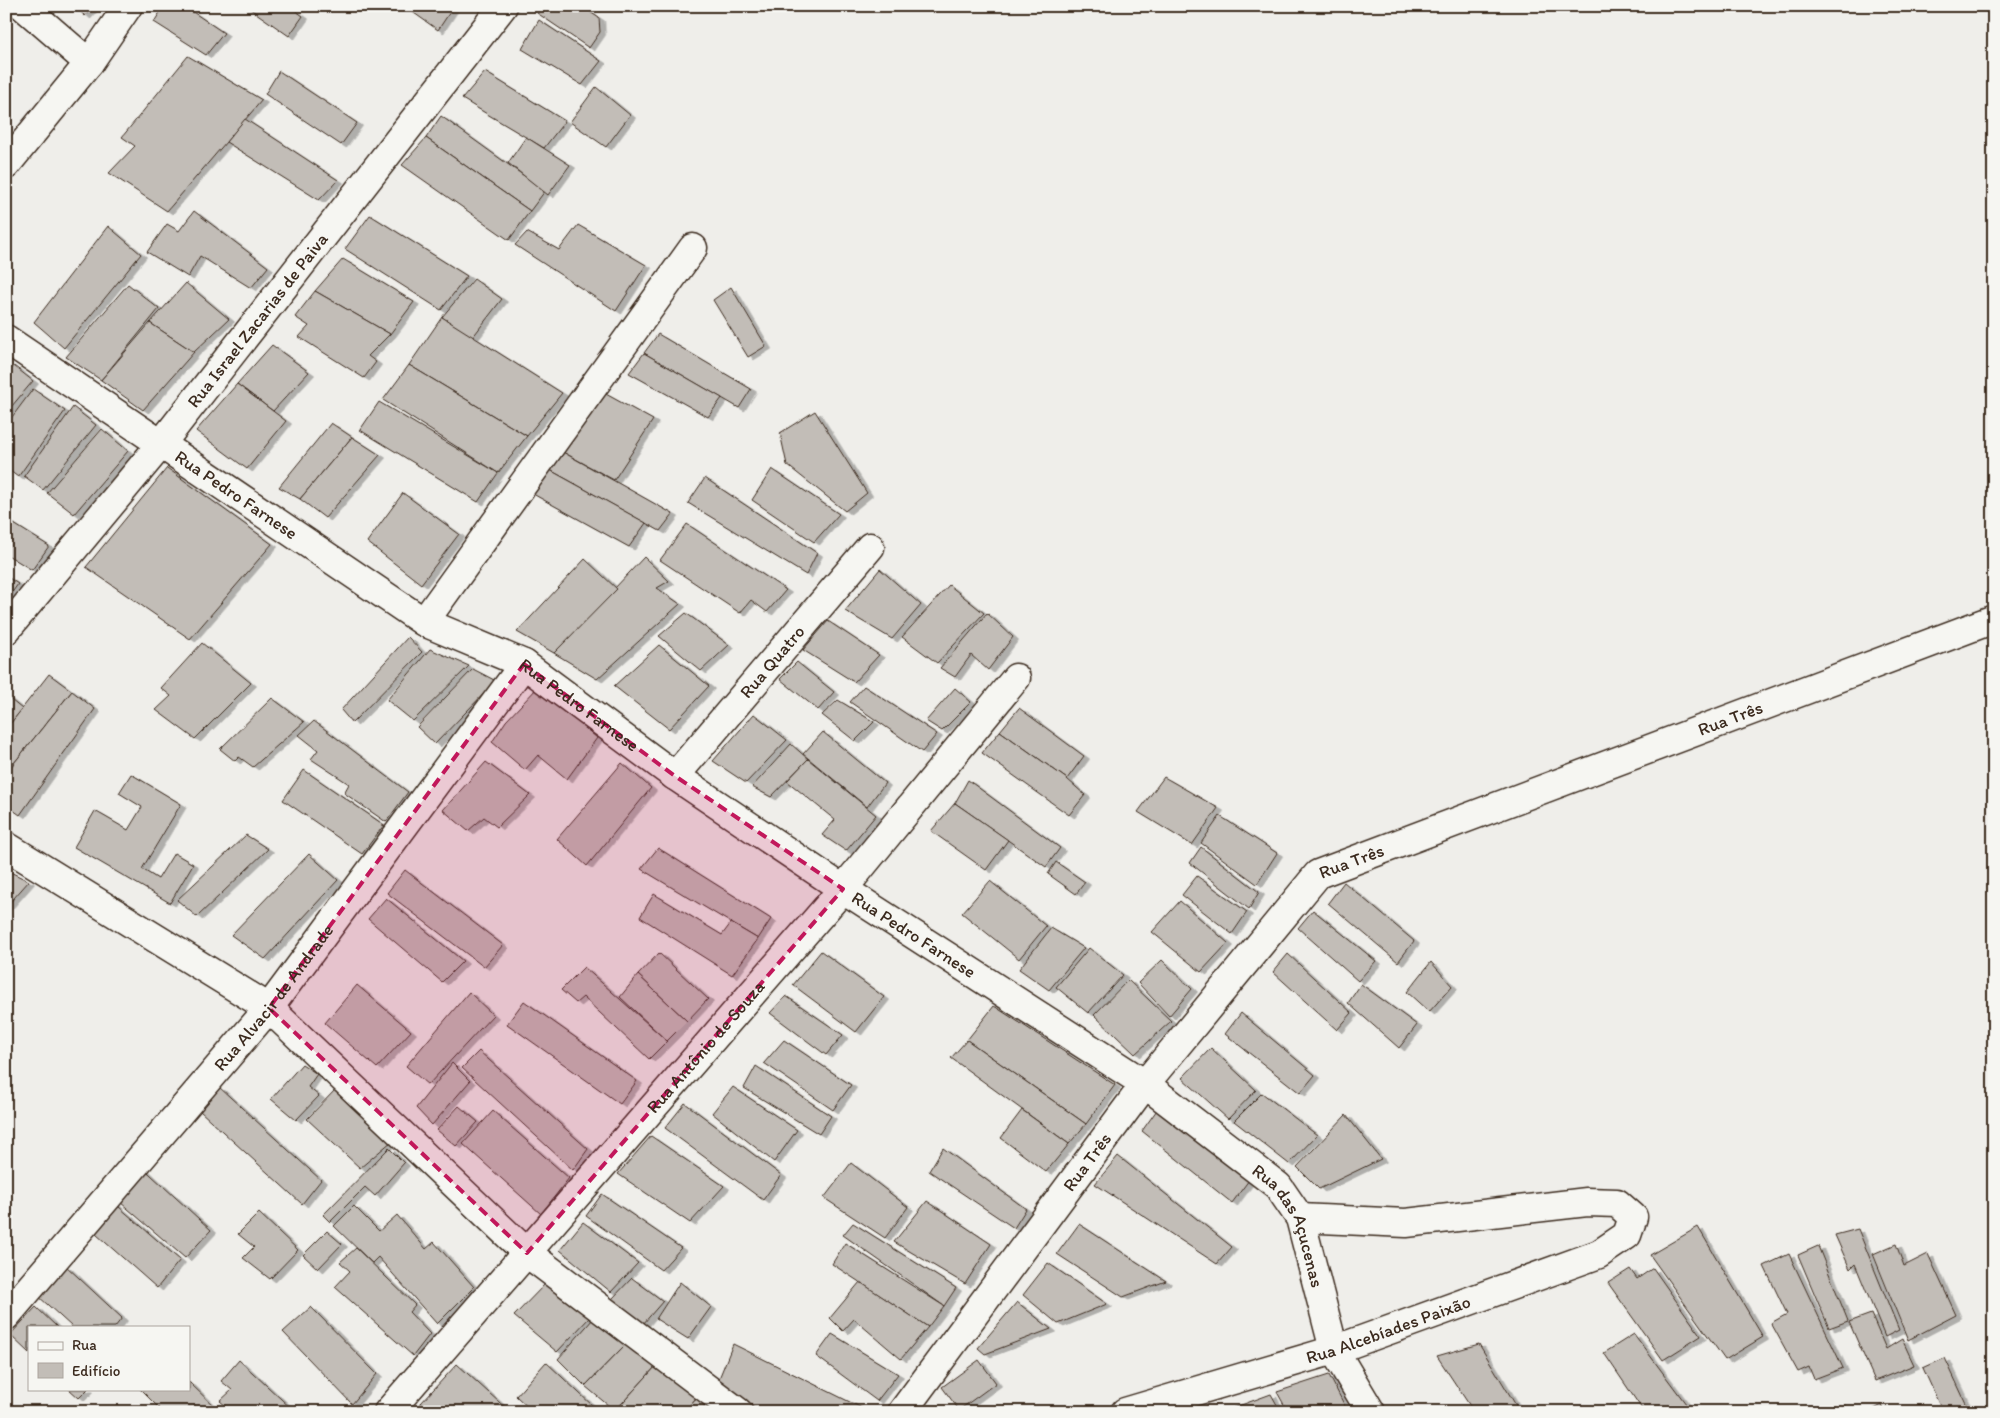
<svg xmlns="http://www.w3.org/2000/svg" width="2000" height="1418" viewBox="0 0 2000 1418" font-family="Itim,sans-serif">
	<style>
		.building { fill: #c2bdb7; stroke: #3b2a1e; filter: url(#shadow) }
		.lines { fill: none; stroke-linecap: round; stroke-linejoin: round }
		.minor-casing { stroke: #3b2a1e; stroke-width: 31 }
		.minor { stroke: #f6f6f2; stroke-width: 28 }
		.marked { fill: #c2185b; fill-opacity: 0.2; stroke: #c2185b; stroke-width: 4; stroke-dasharray: 10 6; stroke-linejoin: round }
		.labels { text-anchor: middle; dominant-baseline: central; stroke-width: 4; stroke-linejoin: round; paint-order: stroke }
		.street-label { font-size: 18px; fill: #3b2a1e; stroke: #f6f6f2 }
	</style>
	<defs>
		<filter id="shadow"><feDropShadow dx="5.5" dy="3" stdDeviation="0" flood-color="#0004"/></filter>
	</defs>
	<rect width="100%" height="100%" fill="#efeeea"/>
	<filter id="ink" filterUnits="userSpaceOnUse"><feTurbulence type="fractalNoise" baseFrequency=".02" numOctaves="2"/><feDisplacementMap in="SourceGraphic" scale="10" xChannelSelector="R" yChannelSelector="G"/><feConvolveMatrix kernelMatrix="1 2 1 2 8 2 1 2 1" color-interpolation-filters="sRGB"/></filter>
	<g filter="url(#ink)">
		<g class="building">
			<path d="M74 6H94L85 16Z"/>
			<path d="M164 6H184L224 33 206 55 154 22Z"/>
			<path d="M246 6H289L303 16 289 36Z"/>
			<path d="M404 6H454L438 30Z"/>
			<path d="M541 6H581L599 18 600 32 589 48 537 13Z"/>
			<path d="M539 20 601 61 582 85 522 49Z"/>
			<path d="M188 56 262 100 167 211 109 173 135 146 122 137Z"/>
			<path d="M279 71 357 123 341 145 265 94Z"/>
			<path d="M485 72 565 121 544 148 462 99Z"/>
			<path d="M596 87 630 115 606 147 570 122Z"/>
			<path d="M441 116 545 191 530 211 426 138Z"/>
			<path d="M245 119 338 180 319 200 226 142Z"/>
			<path d="M526 137 570 165 548 195 508 163Z"/>
			<path d="M426 138 530 211 509 240 402 165Z"/>
			<path d="M194 211 268 267 251 288 200 256 188 277 147 252 167 224 179 231Z"/>
			<path d="M370 215 467 276 441 310 345 249Z"/>
			<path d="M578 225 646 265 616 311 515 245 527 232 559 250Z"/>
			<path d="M108 226 141 254 64 348 34 322Z"/>
			<path d="M343 259 414 302 390 334 315 291Z"/>
			<path d="M474 279 502 299 472 338 442 317Z"/>
			<path d="M186 283 229 319 194 352 150 323Z"/>
			<path d="M128 284 159 309 101 380 66 357Z"/>
			<path d="M731 287 766 346 748 357 713 300Z"/>
			<path d="M315 291 390 334 368 356 376 362 364 378 299 337 309 326 295 317Z"/>
			<path d="M442 317 562 393 527 436 409 365Z"/>
			<path d="M150 323 194 352 143 410 101 380Z"/>
			<path d="M658 334 751 389 739 408 644 353Z"/>
			<path d="M272 345 309 372 273 411 237 384Z"/>
			<path d="M644 353 722 398 708 417 629 373Z"/>
			<path d="M409 365 527 436 498 473 383 400Z"/>
			<path d="M14 366 33 381 6 413V376Z"/>
			<path d="M237 384 286 421 247 469 196 431Z"/>
			<path d="M33 389 65 411 18 477 6 468V425Z"/>
			<path d="M604 393 653 420 614 480 561 451Z"/>
			<path d="M379 402 498 473 478 502 360 430Z"/>
			<path d="M73 407 96 425 43 490 24 476Z"/>
			<path d="M815 411 867 493 845 511 787 465 780 433Z"/>
			<path d="M331 423 352 437 300 499 279 487Z"/>
			<path d="M102 429 128 451 74 514 47 493Z"/>
			<path d="M352 437 380 455 325 518 300 499Z"/>
			<path d="M561 451 673 514 660 531 550 470Z"/>
			<path d="M167 468 272 544 190 639 86 567Z"/>
			<path d="M772 469 839 514 814 542 752 500Z"/>
			<path d="M550 470 646 523 629 547 533 494Z"/>
			<path d="M705 478 817 553 806 575 688 503Z"/>
			<path d="M403 493 459 534 421 584 367 542Z"/>
			<path d="M6 519 49 546 32 570 6 554Z"/>
			<path d="M687 524 786 590 767 612 751 600 740 613 660 560Z"/>
			<path d="M644 557 669 581 657 588 680 604 597 679 554 653Z"/>
			<path d="M585 559 617 589 554 653 517 632Z"/>
			<path d="M880 569 921 605 892 639 845 611Z"/>
			<path d="M6 576 18 584 6 601Z"/>
			<path d="M949 585 984 613 937 663 902 637Z"/>
			<path d="M686 613 729 645 701 671 659 636Z"/>
			<path d="M987 613 1013 637 988 670 971 655 955 677 940 668Z"/>
			<path d="M828 621 879 655 854 682 803 650Z"/>
			<path d="M408 637 422 652 352 723 341 710Z"/>
			<path d="M202 643 251 683 195 739 156 710 171 696 161 688Z"/>
			<path d="M659 645 709 686 669 729 614 686Z"/>
			<path d="M430 649 469 666 413 721 387 700Z"/>
			<path d="M797 662 834 692 818 710 780 679Z"/>
			<path d="M473 669 496 681 435 744 417 727Z"/>
			<path d="M49 674 72 691 6 773V729Z"/>
			<path d="M864 686 937 734 922 752 850 702Z"/>
			<path d="M538 687 597 738 567 779 538 755 525 770 492 742 506 721Z"/>
			<path d="M955 688 971 702 942 731 926 721Z"/>
			<path d="M72 691 95 709 20 815 6 805V773Z"/>
			<path d="M6 696 22 709 6 729Z"/>
			<path d="M272 698 304 722 253 767 239 757 235 761 220 749Z"/>
			<path d="M838 700 874 722 855 741 822 715Z"/>
			<path d="M1019 708 1084 756 1067 779 1000 731Z"/>
			<path d="M754 714 787 740 746 783 713 761Z"/>
			<path d="M314 721 408 792 386 822 344 793 349 784 311 759 318 750 299 735Z"/>
			<path d="M1000 731 1067 779 1085 795 1069 815 982 753Z"/>
			<path d="M823 732 885 783 867 807 803 754Z"/>
			<path d="M791 744 808 759 771 797 752 787Z"/>
			<path d="M808 759 876 815 846 851 822 835 835 820 787 781Z"/>
			<path d="M486 762 530 795 497 827 484 817 468 831 443 810Z"/>
			<path d="M622 763 651 788 587 866 557 839Z"/>
			<path d="M304 770 384 825 362 854 283 800Z"/>
			<path d="M131 774 181 804 142 869 158 879 174 853 193 864 170 903 74 847 95 811 128 830 142 807 119 793Z"/>
			<path d="M1164 777 1218 808 1192 845 1138 812Z"/>
			<path d="M968 780 1060 848 1046 867 955 803Z"/>
			<path d="M955 803 1008 840 986 870 931 831Z"/>
			<path d="M1220 816 1277 853 1257 884 1201 843Z"/>
			<path d="M246 835 268 849 197 917 177 900Z"/>
			<path d="M1201 847 1259 892 1249 909 1190 863Z"/>
			<path d="M658 848 771 919 758 939 641 869Z"/>
			<path d="M309 854 338 880 265 959 231 935Z"/>
			<path d="M1056 862 1085 882 1076 894 1048 874Z"/>
			<path d="M6 870 29 881 6 907Z"/>
			<path d="M405 870 503 945 484 967 387 893Z"/>
			<path d="M1197 876 1247 912 1232 934 1182 895Z"/>
			<path d="M990 881 1046 926 1019 959 962 913Z"/>
			<path d="M1344 882 1414 941 1398 962 1328 903Z"/>
			<path d="M654 894 722 935 731 923 758 939 732 975 640 917Z"/>
			<path d="M386 898 463 961 442 982 368 919Z"/>
			<path d="M1180 901 1228 943 1201 972 1152 932Z"/>
			<path d="M1313 910 1376 961 1358 981 1298 928Z"/>
			<path d="M1051 928 1084 948 1049 990 1019 969Z"/>
			<path d="M1089 948 1123 975 1088 1013 1056 987Z"/>
			<path d="M821 951 884 997 856 1032 793 985Z"/>
			<path d="M659 953 708 999 687 1021 638 975Z"/>
			<path d="M1288 954 1352 1013 1337 1030 1273 972Z"/>
			<path d="M1162 960 1192 989 1169 1016 1138 983Z"/>
			<path d="M1431 962 1452 986 1429 1012 1407 992Z"/>
			<path d="M584 967 667 1041 649 1059 583 997 576 1003 561 990Z"/>
			<path d="M638 975 687 1021 667 1041 620 997Z"/>
			<path d="M1128 980 1171 1021 1135 1054 1094 1015Z"/>
			<path d="M1361 984 1417 1025 1399 1048 1348 1003Z"/>
			<path d="M357 985 411 1031 377 1068 325 1023Z"/>
			<path d="M469 992 493 1015 428 1085 406 1066Z"/>
			<path d="M786 996 843 1035 826 1055 770 1013Z"/>
			<path d="M524 1001 637 1081 620 1104 507 1024Z"/>
			<path d="M994 1006 1115 1085 1086 1124 967 1040Z"/>
			<path d="M1241 1013 1315 1075 1300 1093 1225 1034Z"/>
			<path d="M784 1040 851 1085 833 1110 764 1063Z"/>
			<path d="M967 1040 1086 1124 1069 1144 951 1058Z"/>
			<path d="M1211 1048 1256 1090 1228 1119 1182 1078Z"/>
			<path d="M479 1051 588 1149 573 1170 462 1068Z"/>
			<path d="M452 1063 470 1081 432 1125 416 1108Z"/>
			<path d="M302 1064 317 1074 308 1087 319 1096 296 1120 271 1099Z"/>
			<path d="M756 1066 831 1116 819 1134 744 1088Z"/>
			<path d="M219 1087 321 1180 302 1204 200 1111Z"/>
			<path d="M733 1087 797 1130 774 1162 712 1113Z"/>
			<path d="M337 1088 392 1141 360 1168 307 1119Z"/>
			<path d="M1262 1093 1317 1135 1289 1164 1234 1121Z"/>
			<path d="M685 1103 781 1175 763 1200 665 1128Z"/>
			<path d="M459 1106 478 1122 456 1146 437 1130Z"/>
			<path d="M1159 1107 1249 1180 1232 1203 1142 1131Z"/>
			<path d="M1022 1110 1069 1144 1046 1172 1001 1138Z"/>
			<path d="M493 1111 569 1178 541 1214 463 1144Z"/>
			<path d="M1346 1115 1381 1159 1319 1189 1297 1167Z"/>
			<path d="M651 1136 724 1186 690 1223 618 1174Z"/>
			<path d="M389 1148 404 1163 375 1196 365 1187 330 1222 323 1215Z"/>
			<path d="M943 1148 1026 1209 1014 1228 929 1171Z"/>
			<path d="M1118 1156 1232 1247 1217 1264 1095 1184Z"/>
			<path d="M851 1163 908 1207 885 1238 824 1198Z"/>
			<path d="M139 1164 211 1230 185 1258 113 1196Z"/>
			<path d="M602 1194 681 1248 661 1270 586 1216Z"/>
			<path d="M111 1200 180 1260 157 1288 88 1227Z"/>
			<path d="M927 1201 991 1244 965 1284 894 1242Z"/>
			<path d="M354 1206 379 1231 397 1215 426 1249 434 1242 474 1287 437 1324 378 1257 372 1263 334 1226Z"/>
			<path d="M259 1213 298 1250 270 1279 243 1258 254 1247 238 1234Z"/>
			<path d="M583 1222 638 1263 611 1292 560 1250Z"/>
			<path d="M853 1223 956 1288 944 1306 843 1235Z"/>
			<path d="M1079 1224 1166 1281 1123 1297 1057 1254Z"/>
			<path d="M1698 1227 1763 1337 1725 1360 1650 1255Z"/>
			<path d="M1858 1229 1899 1330 1885 1337 1855 1264 1850 1269 1835 1235Z"/>
			<path d="M327 1231 342 1244 318 1269 303 1255Z"/>
			<path d="M845 1243 944 1306 928 1327 832 1264Z"/>
			<path d="M1896 1244 1904 1266 1928 1254 1956 1315 1908 1340 1873 1254Z"/>
			<path d="M1818 1246 1848 1321 1829 1328 1798 1255Z"/>
			<path d="M356 1248 415 1305 409 1312 430 1334 413 1356 335 1287 350 1271 340 1262Z"/>
			<path d="M1789 1254 1843 1368 1814 1379 1809 1367 1798 1372 1771 1323 1787 1314 1764 1266Z"/>
			<path d="M1048 1263 1107 1304 1058 1324 1023 1295Z"/>
			<path d="M65 1265 122 1318 115 1327H72L37 1295Z"/>
			<path d="M1653 1268 1701 1336 1663 1360 1608 1283 1630 1269 1637 1279Z"/>
			<path d="M632 1278 663 1301 643 1324 612 1299Z"/>
			<path d="M548 1281 590 1317 557 1352 514 1316Z"/>
			<path d="M680 1282 711 1307 688 1339 656 1319Z"/>
			<path d="M860 1282 928 1327 901 1359 854 1319 843 1331 830 1318Z"/>
			<path d="M1017 1302 1051 1329 985 1354 978 1348Z"/>
			<path d="M36 1307 57 1327H29V1353L10 1335Z"/>
			<path d="M311 1307 377 1374 352 1404 283 1332Z"/>
			<path d="M1871 1314 1886 1349 1902 1339 1914 1365 1875 1381 1849 1322Z"/>
			<path d="M593 1319 627 1343 585 1386 558 1359Z"/>
			<path d="M832 1334 898 1374 877 1401 816 1356Z"/>
			<path d="M1634 1334 1692 1412H1644L1604 1353Z"/>
			<path d="M627 1343 657 1365 615 1411 585 1386Z"/>
			<path d="M733 1344 864 1409 862 1412H760L718 1381Z"/>
			<path d="M1479 1344 1520 1412H1474L1437 1356Z"/>
			<path d="M1945 1358 1970 1412H1943L1923 1368Z"/>
			<path d="M239 1360 295 1412H233L220 1401 232 1390 221 1381Z"/>
			<path d="M979 1360 996 1383 959 1410 942 1387Z"/>
			<path d="M546 1362 594 1407 589 1412H533L516 1396Z"/>
			<path d="M457 1364 510 1412H432L421 1403Z"/>
			<path d="M657 1365 697 1397 684 1412 615 1411Z"/>
			<path d="M1329 1375 1348 1412H1288L1277 1392Z"/>
			<path d="M189 1382 220 1412H163L140 1389H189Z"/>
			<path d="M69 1389H88L79 1398Z"/>
			<path d="M1271 1394 1281 1412H1235L1233 1408Z"/>
			<path d="M697 1397 714 1412H684Z"/>
			<path d="M421 1403 432 1412H414Z"/>
			<path d="M1845 1405 1851 1412H1835Z"/>
			<path d="M1882 1405 1885 1412H1868Z"/>
		</g>
		<g class="lines">
			<g class="minor-casing">
				<g id="minor">
					<path d="M23 6 89 63"/>
					<path d="M6 165 89 63 128 6"/>
					<path id="s1" d="M6 339 424 622 524 664 675 776 843 889 1145 1084 1278 1186 1300 1218 1334 1350 1371 1412"/>
					<path d="M424 622 693 248"/>
					<path id="s2" d="M6 630 161 444 503 6"/>
					<path id="s3" d="M675 776 870 547"/>
					<path d="M6 846 269 1008 527 1253 738 1412"/>
					<path id="s4" d="M6 1316 269 1008 524 664"/>
					<path id="s5" d="M388 1412 843 889 1016 678"/>
					<path id="s6" d="M902 1412 1145 1084 1318 874 1994 619"/>
					<path id="s7" d="M1125 1412 1334 1350 1599 1254 1627 1235 1633 1217 1617 1203 1587 1202 1406 1223 1300 1218"/>
				</g>
			</g>
			<use href="#minor" class="minor"/>
		</g>
	</g>
	<path class="marked" d="M524 664 675 776 843 889 527 1253 269 1008Z"/>
	<g class="labels">
		<g class="street-label">
			<text stroke="none"><textPath href="#s2" startOffset="399">Rua Israel Zacarias de Paiva</textPath></text>
			<text stroke="none"><textPath href="#s1" startOffset="278">Rua Pedro Farnese</textPath></text>
			<text stroke="none"><textPath href="#s3" startOffset="150">Rua Quatro</textPath></text>
			<text stroke="none"><textPath href="#s1" startOffset="682">Rua Pedro Farnese</textPath></text>
			<text stroke="none"><textPath href="#s6" startOffset="1121">Rua Três</textPath></text>
			<text stroke="none"><textPath href="#s6" startOffset="716">Rua Três</textPath></text>
			<text stroke="none"><textPath href="#s1" startOffset="1088">Rua Pedro Farnese</textPath></text>
			<text stroke="none"><textPath href="#s4" startOffset="416">Rua Alvacir de Andrade</textPath></text>
			<text stroke="none"><textPath href="#s5" startOffset="484">Rua Antônio de Souza</textPath></text>
			<text stroke="none"><textPath href="#s6" startOffset="311">Rua Três</textPath></text>
			<text stroke="none"><textPath href="#s1" startOffset="1571">Rua das Açucenas</textPath></text>
			<text stroke="none"><textPath href="#s7" startOffset="276">Rua Alcebíades Paixão</textPath></text>
		</g>
	</g>
	<rect width="2000" height="1418" fill="none" stroke="#f6f6f2" stroke-width="25"/>
	<rect x="12" y="12" width="1975" height="1393" fill="none" stroke="#3b2a1e" stroke-width="2" filter="url(#ink)"/>
	<rect x="28" y="1326" width="162" height="65" fill="#f6f6f2" stroke="#aba49d"/>
	<rect x="38" y="1342" width="25" height="8" fill="#f6f6f2" stroke="#aba49d"/>
	<text x="72" y="1350" font-size="15" fill="#3b2a1e">Rua</text>
	<rect x="38" y="1363" width="25" height="15" fill="#c2bdb7" stroke="#aba49d"/>
	<text x="72" y="1376" font-size="15" fill="#3b2a1e">Edifício</text>
</svg>
